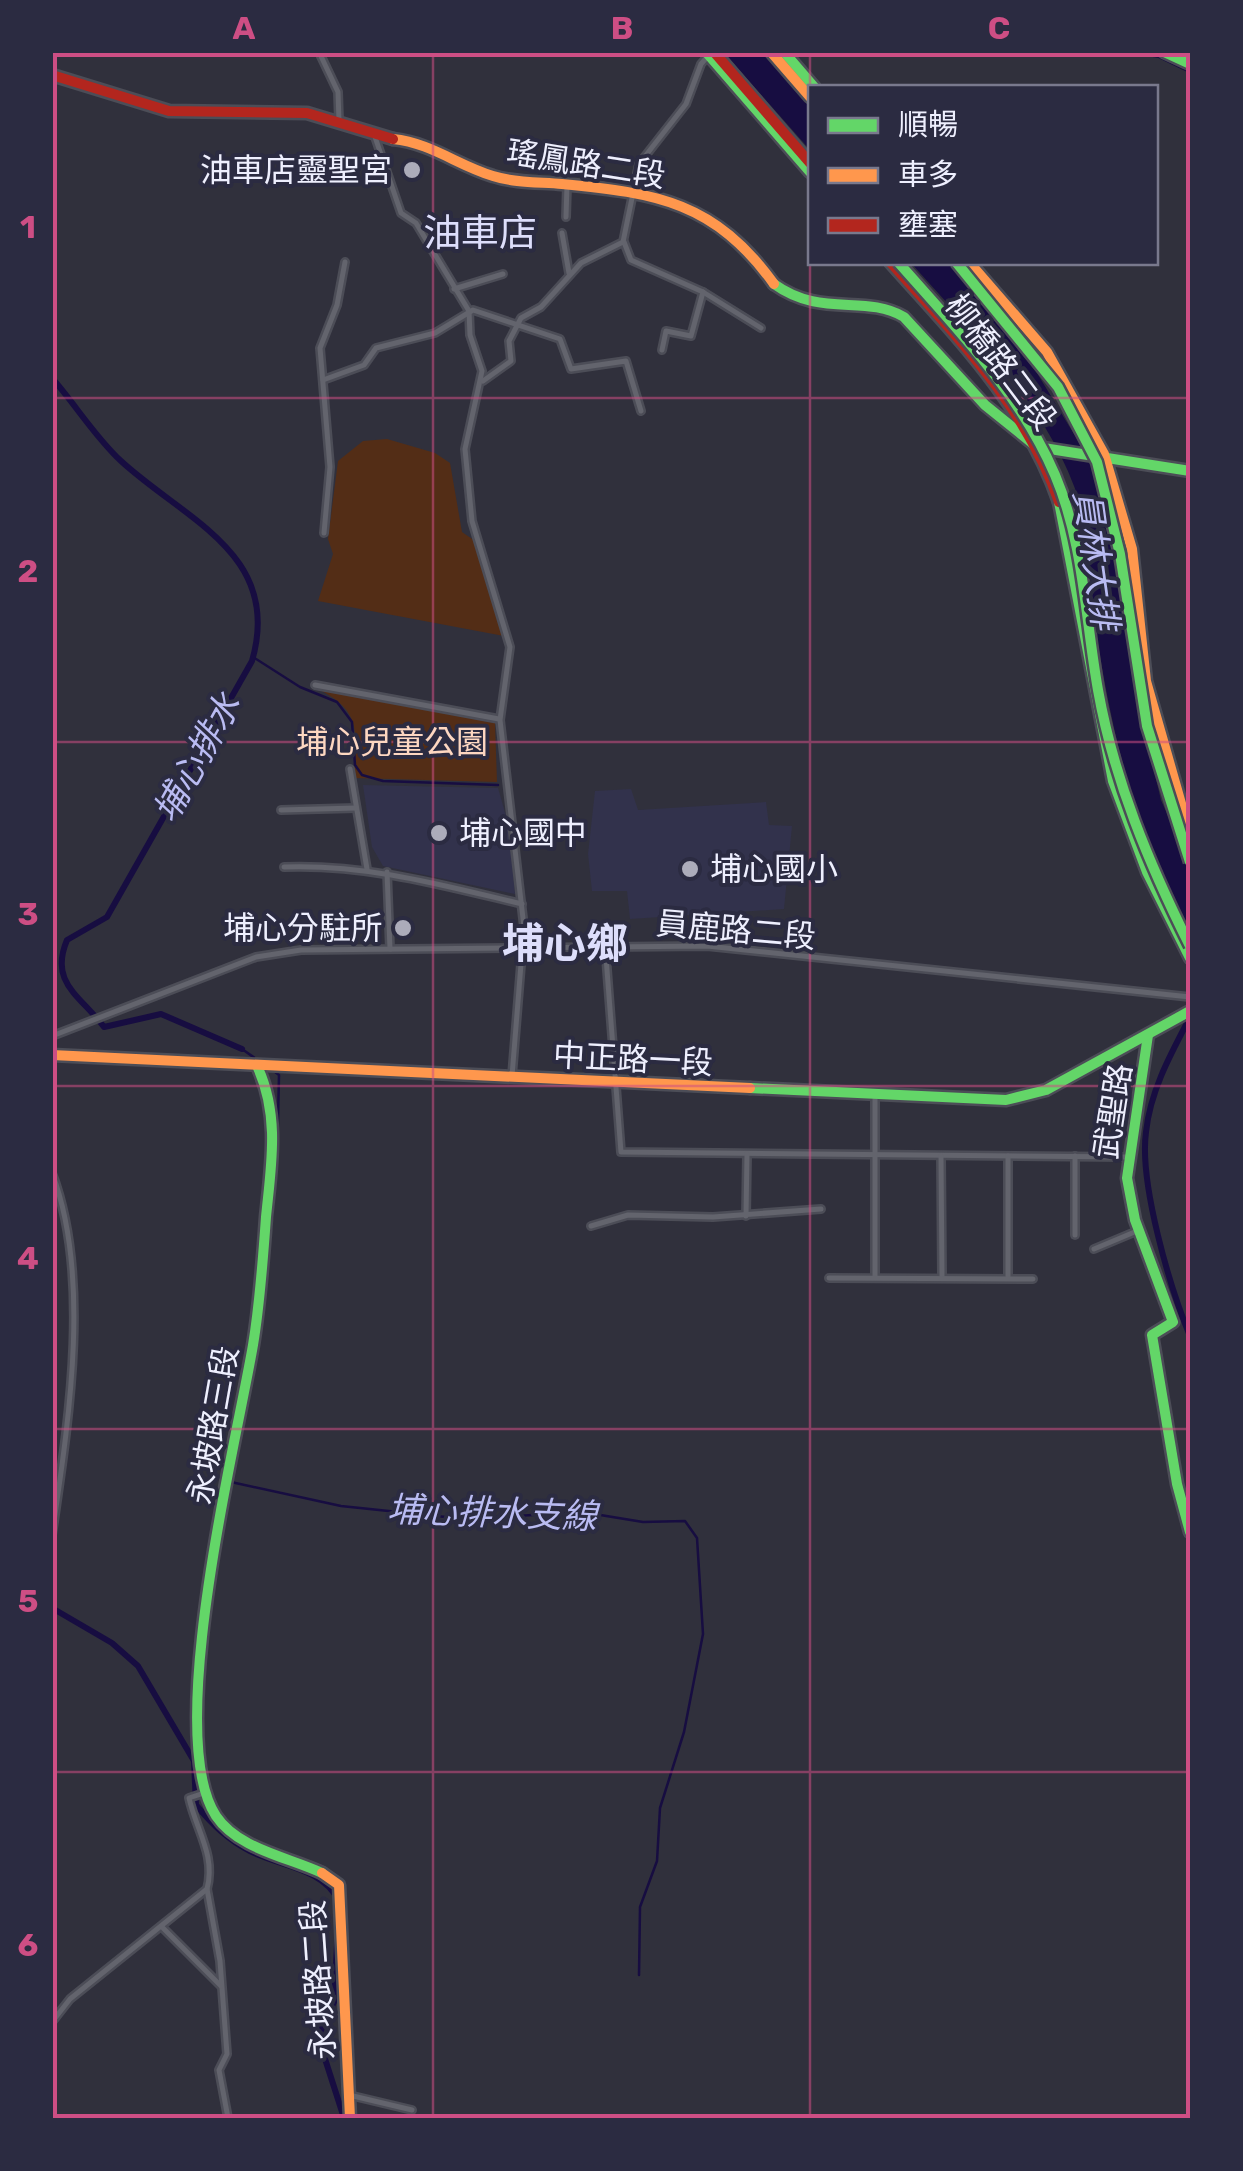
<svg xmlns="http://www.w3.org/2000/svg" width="1243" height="2171" viewBox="0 0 1243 2171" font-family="Rubik,'Noto Sans TC',sans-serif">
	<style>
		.built { fill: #32324c }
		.green { fill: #532d16 }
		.water { fill: #170d41 }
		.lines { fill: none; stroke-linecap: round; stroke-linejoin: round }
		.stream { stroke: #170d41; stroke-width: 2.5 }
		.canal { stroke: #170d41; stroke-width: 6 }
		.street-casing { stroke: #4c4d57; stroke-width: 10 }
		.fast-casing { stroke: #4c4d57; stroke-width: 15 }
		.slow-casing { stroke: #4c4d57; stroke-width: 15 }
		.jam-casing { stroke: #4c4d57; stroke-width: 15 }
		.street { stroke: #63646d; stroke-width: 5 }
		.fast { stroke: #63d668; stroke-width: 10 }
		.slow { stroke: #ff974d; stroke-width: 10 }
		.jam { stroke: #b3261e; stroke-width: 10 }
		.fast-bridge-casing { stroke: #4c4d57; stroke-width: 15; stroke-linecap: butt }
		.fast-bridge { stroke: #63d668; stroke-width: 10 }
		.grid { fill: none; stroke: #cd4e84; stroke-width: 2.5; stroke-opacity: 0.55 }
		.poi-dot { fill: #acacba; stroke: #2b2b41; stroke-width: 4 }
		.labels { text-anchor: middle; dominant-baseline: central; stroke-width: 8; stroke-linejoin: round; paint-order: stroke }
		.street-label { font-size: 32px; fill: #eeeffe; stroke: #2b2b41 }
		.poi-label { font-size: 32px; fill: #eeeffe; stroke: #2b2b41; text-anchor: end }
		.park-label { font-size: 32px; fill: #fdd7c1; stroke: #2b2b41 }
		.water-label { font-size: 35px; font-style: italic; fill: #b9bbf2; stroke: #2b2b41 }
		.quarter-label { font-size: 38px; fill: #dddefb; stroke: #2b2b41 }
		.district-label { font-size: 42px; font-weight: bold; fill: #dddefb; stroke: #2b2b41 }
		.neatline { fill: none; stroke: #cd4e84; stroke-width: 4 }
		.grid-label { font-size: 32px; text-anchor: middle; font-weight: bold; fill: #cd4e84 }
	</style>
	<rect width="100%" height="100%" fill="#30303c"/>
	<g class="built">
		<path d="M363 785 498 788 508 823 515 894 383 866 372 847Z"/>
		<path d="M631 789 638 810 766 802 769 825 792 826 784 909 630 919 627 891H592L588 854 595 791Z"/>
	</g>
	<g class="green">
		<path d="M387 439 435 453 450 463 462 532 475 541 504 636 318 601 333 554 328 539 338 461 363 441Z"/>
		<path d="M320 690 495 723 497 782 354 778C355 734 364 713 320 690Z"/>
	</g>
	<g class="water">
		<path d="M724 53H765L810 104V150Z"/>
		<path d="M911 263H949L1037 373 1086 454 1107 503 1133 683 1161 800 1190 867V933C1137 841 1112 735 1096 631 1089 590 1092 542 1080 503 1050 408 975 335 911 263Z"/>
	</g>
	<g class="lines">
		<g class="stream">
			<path d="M253 657 300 687 337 702 352 722 355 765 362 775 383 781 498 785"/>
			<path d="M242 1049 259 1061"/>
			<path d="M270 1068 279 1075C278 1212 260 1348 231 1482L341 1506 465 1519 582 1512 643 1522 685 1521 697 1538 703 1634 684 1732 660 1808 657 1861 640 1907 639 1975"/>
		</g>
		<g class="canal">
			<path d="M1141 52 1159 55 1190 70"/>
			<path d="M52 378C75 404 95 437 121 461 185 520 283 554 252 661L107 917 67 940C49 983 80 995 104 1027L161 1014 242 1049"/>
			<path d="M1187 1023C1169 1057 1150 1093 1146 1132 1139 1183 1170 1288 1190 1336"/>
			<path d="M52 1608 112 1643 138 1666 194 1761 196 1805C212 1824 228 1840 250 1851 279 1866 323 1868 338 1900"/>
			<path d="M338 1927 334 2002 318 2037 344 2118"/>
		</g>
		<g class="street-casing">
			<g id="street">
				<path d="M319 52 338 92 339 121"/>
				<path d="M375 137 401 213 416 223 469 311 470 335 482 371 465 449 472 521 510 647 500 720 524 927 512 1076"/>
				<path d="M566 217 567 185"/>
				<path d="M562 233 569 273"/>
				<path d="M624 242 631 260 703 292 761 328"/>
				<path d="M454 289 503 274"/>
				<path d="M662 350 666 331 691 336 703 292"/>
				<path d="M323 380 364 365 376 348 435 333 473 310 560 339 571 369 626 361 641 411"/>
				<path d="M483 381 511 361 509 341 521 318 541 307 581 263 623 242 639 164 686 104 701 64 709 55"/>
				<path d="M324 533 330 467 320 348 337 305 345 262"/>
				<path d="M315 685 499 719"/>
				<path d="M350 769 367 869"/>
				<path d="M281 810 356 808"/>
				<path d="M284 867C367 864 442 885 522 904"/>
				<path d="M387 872 390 949"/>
				<path d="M605 944 621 1152 1127 1157"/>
				<path d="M52 1036 256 957 301 950 707 946 1190 997"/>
				<path d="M875 1096V1277"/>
				<path d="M941 1156 942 1276"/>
				<path d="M1008 1156V1276"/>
				<path d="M1075 1156V1235"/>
				<path d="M52 1173C92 1278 68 1425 52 1535"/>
				<path d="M746 1216 747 1154"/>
				<path d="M591 1226 628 1215 713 1217 821 1209"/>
				<path d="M1094 1249 1137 1231"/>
				<path d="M829 1278 1033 1279"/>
				<path d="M207 1889 220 1961 227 2054 219 2070 228 2118"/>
				<path d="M163 1928 221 1986"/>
				<path d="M52 2022 70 1999 207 1889C216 1855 196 1830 189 1798L204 1793"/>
				<path d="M349 2095 412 2110"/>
			</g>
		</g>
		<g class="fast-casing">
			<g id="fast">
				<path d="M706 52 810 172"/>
				<path d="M784 52 815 88"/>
				<path d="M1164 52 1190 64"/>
				<path d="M774 284C821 318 865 294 904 317L985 405 1037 447 1190 471"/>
				<path d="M1059 502 1113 781 1147 872 1190 958"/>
				<path d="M1148 1035 1127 1178 1135 1220 1173 1322 1152 1335 1177 1484 1190 1532"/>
				<path d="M258 1068C280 1117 271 1166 266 1217 263 1260 260 1303 253 1345 236 1445 163 1735 216 1816 238 1849 288 1857 322 1873"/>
				<path d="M750 1088 1006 1100 1046 1090 1190 1011"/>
			</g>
		</g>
		<g class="slow-casing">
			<g id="slow">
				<path d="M771 52 810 97"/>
				<path d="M393 139C431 143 457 165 493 176 514 183 540 182 562 184 657 193 715 202 774 284"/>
				<path d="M969 262 1047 352 1104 454 1132 549 1146 681 1190 835"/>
				<path d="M52 1055 750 1088"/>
				<path d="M322 1873 339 1885 350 2118"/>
			</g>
		</g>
		<g class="jam-casing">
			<g id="jam">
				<path d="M714 52 810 163"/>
				<path d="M52 75 169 111 307 113 393 139"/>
				<path d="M890 262C956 336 1026 406 1059 502"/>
			</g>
		</g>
		<use href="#street" class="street"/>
		<use href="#fast" class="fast"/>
		<use href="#slow" class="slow"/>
		<use href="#jam" class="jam"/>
		<g class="fast-bridge-casing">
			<g id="fast-bridge">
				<path d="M898 262C956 328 1020 393 1055 475 1084 543 1085 618 1098 690 1114 780 1149 864 1190 946"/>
				<path d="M956 262 1058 387 1097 462 1120 554 1147 726 1190 862"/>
			</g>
		</g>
		<use href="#fast-bridge" class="fast-bridge"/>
	</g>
	<path class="grid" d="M433 52V2118M810 52V2118M52 398H1190M52 742H1190M52 1086H1190M52 1429H1190M52 1772H1190"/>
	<g class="poi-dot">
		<circle cx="412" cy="170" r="10"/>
		<circle cx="439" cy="833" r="10"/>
		<circle cx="690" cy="869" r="10"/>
		<circle cx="403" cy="928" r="10"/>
	</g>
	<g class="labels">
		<g class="street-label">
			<text transform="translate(586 164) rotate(9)">瑤鳳路二段</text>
			<text transform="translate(1001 362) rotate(53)">柳橋路三段</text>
			<text transform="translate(736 930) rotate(5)">員鹿路二段</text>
			<text transform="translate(633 1059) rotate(3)">中正路一段</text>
			<text transform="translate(1113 1111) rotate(-81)">武聖路</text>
			<text transform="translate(213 1425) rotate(-80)">永坡路三段</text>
			<text transform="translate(318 1980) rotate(-94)">永坡路二段</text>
		</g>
		<g class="poi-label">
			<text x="392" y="170">油車店靈聖宮</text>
			<text x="459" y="833" text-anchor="start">埔心國中</text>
			<text x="710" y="869" text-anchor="start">埔心國小</text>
			<text x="383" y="928">埔心分駐所</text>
		</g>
		<g class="park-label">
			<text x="392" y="742">埔心兒童公園</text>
		</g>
		<g class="water-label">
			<text transform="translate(1096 560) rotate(82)">員林大排</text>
			<text transform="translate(197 758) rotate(-61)">埔心排水</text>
			<text transform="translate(492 1513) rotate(2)">埔心排水支線</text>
		</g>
		<g class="quarter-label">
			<text x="480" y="233">油車店</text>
		</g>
		<g class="district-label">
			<text x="565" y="944">埔心鄉</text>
		</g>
	</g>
	<rect width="1243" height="2171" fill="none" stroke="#2b2b41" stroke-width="110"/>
	<rect x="808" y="85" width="350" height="180" fill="#2b2b41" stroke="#79798d" stroke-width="2.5"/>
	<rect x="828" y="118" width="50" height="15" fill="#63d668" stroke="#79798d" stroke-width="2.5"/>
	<text x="898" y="135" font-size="30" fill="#eeeffe">順暢</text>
	<rect x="828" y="168" width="50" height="15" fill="#ff974d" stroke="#79798d" stroke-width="2.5"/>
	<text x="898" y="185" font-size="30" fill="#eeeffe">車多</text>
	<rect x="828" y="218" width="50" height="15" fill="#b3261e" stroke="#79798d" stroke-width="2.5"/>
	<text x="898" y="235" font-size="30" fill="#eeeffe">壅塞</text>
	<rect x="55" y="55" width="1133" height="2061" class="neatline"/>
	<g class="grid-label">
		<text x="244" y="39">A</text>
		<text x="622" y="39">B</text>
		<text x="999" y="39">C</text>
		<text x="28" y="238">1</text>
		<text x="28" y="582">2</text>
		<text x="28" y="925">3</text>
		<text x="28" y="1269">4</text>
		<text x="28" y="1612">5</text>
		<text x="28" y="1956">6</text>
	</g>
</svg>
